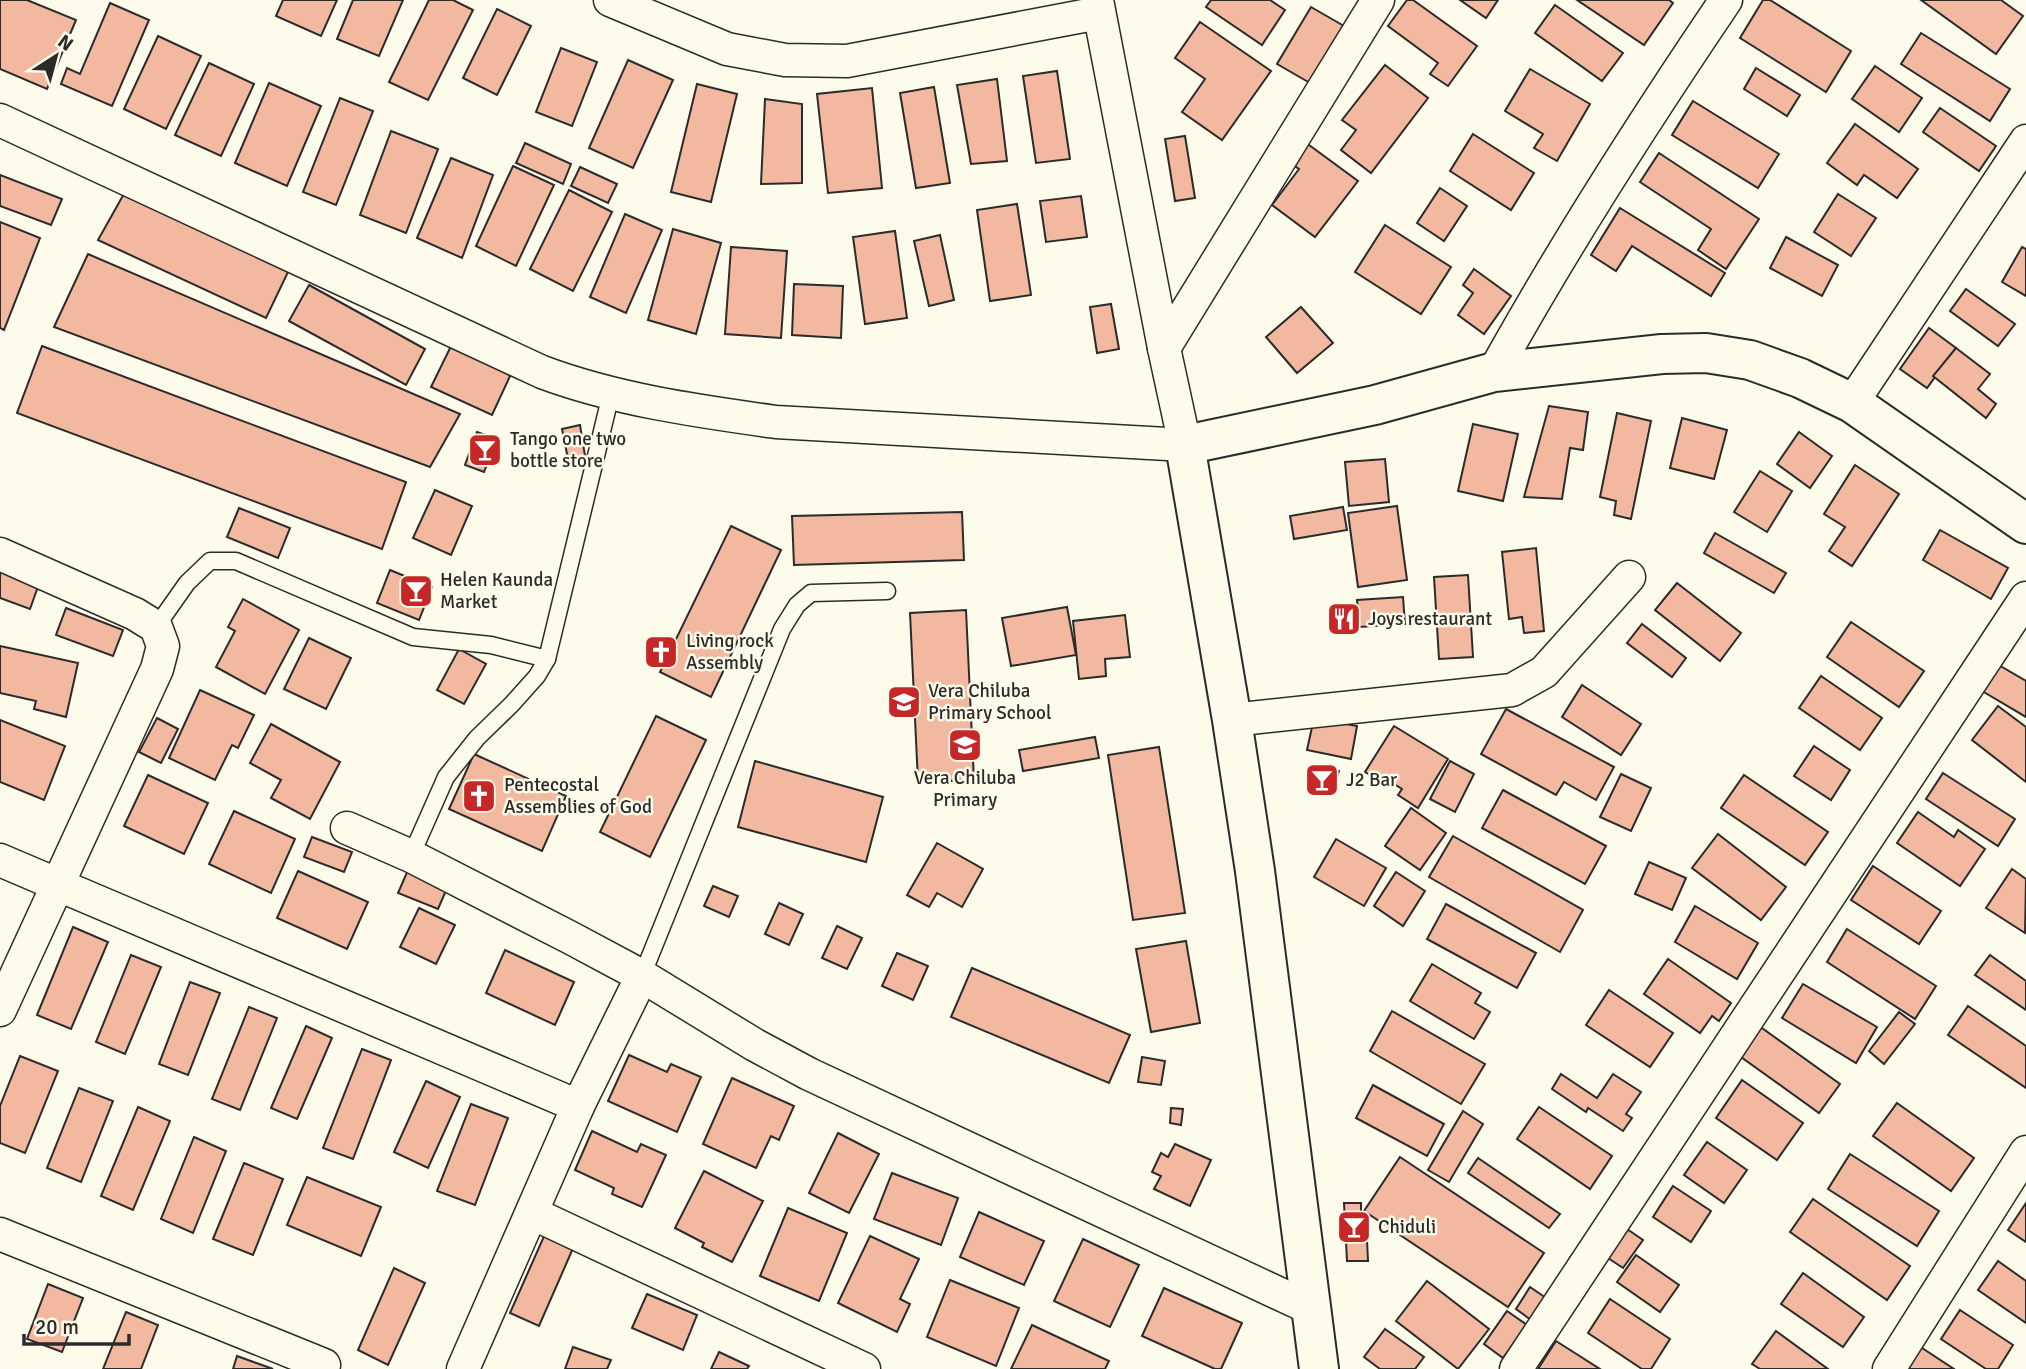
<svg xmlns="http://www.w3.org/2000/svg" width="2026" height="1369" viewBox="0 0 2026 1369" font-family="Signika,sans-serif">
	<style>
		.building { fill: #f2b8a0; stroke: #2b2b2b; stroke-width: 2 }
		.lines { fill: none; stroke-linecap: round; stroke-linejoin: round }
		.service-casing { stroke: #2b2b2b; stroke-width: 19 }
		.minor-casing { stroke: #2b2b2b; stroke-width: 35 }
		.secondary-casing { stroke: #2b2b2b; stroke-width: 42 }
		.service { stroke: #fdfbea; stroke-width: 16 }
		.minor { stroke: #fdfbea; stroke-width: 32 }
		.secondary { stroke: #fdfbea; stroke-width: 38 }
		.labels { text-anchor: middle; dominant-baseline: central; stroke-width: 5; stroke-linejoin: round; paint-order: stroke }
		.poi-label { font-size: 19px; fill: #2b2b2b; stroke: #fdfbea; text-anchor: start }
	</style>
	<rect width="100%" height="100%" fill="#fdfbea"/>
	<g class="building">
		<path d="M0 0H27L76 20 47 89 0 69Z"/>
		<path d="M283 0H337L321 36 276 16Z"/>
		<path d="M353 0H403L379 56 337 39Z"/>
		<path d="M429 0H453L473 10 428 100 389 82Z"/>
		<path d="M1211 0H1270L1285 10 1262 45 1206 7Z"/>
		<path d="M1407 0H1413L1477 46 1448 86 1430 74 1438 63 1388 26Z"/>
		<path d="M1460 0H1498L1486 18Z"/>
		<path d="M1577 0H1669L1673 3 1644 45Z"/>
		<path d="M1763 0H1770L1851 51 1826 92 1740 38Z"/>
		<path d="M1921 0H2001L2023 16 1996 54Z"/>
		<path d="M110 3 149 20 112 106 61 84 67 68 80 74Z"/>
		<path d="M1555 5 1623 53 1602 81 1535 33Z"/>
		<path d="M1311 7 1344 26 1310 83 1277 64Z"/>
		<path d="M497 9 531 26 497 95 463 78Z"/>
		<path d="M1200 22 1271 71 1222 140 1182 112 1205 79 1175 58Z"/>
		<path d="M1921 33 2010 89 1990 121 1901 64Z"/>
		<path d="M158 36 201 56 166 129 124 109Z"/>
		<path d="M561 48 597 62 572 126 536 112Z"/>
		<path d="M628 60 673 80 633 168 589 148Z"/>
		<path d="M209 63 254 84 221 156 175 135Z"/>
		<path d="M1385 65 1428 98 1371 173 1341 150 1356 130 1342 120Z"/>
		<path d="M1875 66 1922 98 1899 132 1852 99Z"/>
		<path d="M1756 68 1800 95 1787 116 1744 89Z"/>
		<path d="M1530 69 1590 104 1557 161 1534 148 1543 134 1505 111Z"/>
		<path d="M1057 71 1070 159 1036 163 1023 76Z"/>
		<path d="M997 79 1007 161 971 164 957 85Z"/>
		<path d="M269 83 321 106 287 186 235 163Z"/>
		<path d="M697 84 737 94 711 202 671 192Z"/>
		<path d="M934 87 950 183 916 188 900 93Z"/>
		<path d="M872 88 882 188 828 193 817 94Z"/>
		<path d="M340 98 373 111 336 205 303 192Z"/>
		<path d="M765 99 802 104V183L761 184Z"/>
		<path d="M1693 101 1779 154 1758 188 1672 135Z"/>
		<path d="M1940 108 1996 146 1979 171 1923 132Z"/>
		<path d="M1855 124 1918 169 1897 198 1864 175 1857 185 1827 163Z"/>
		<path d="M391 131 438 149 406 233 360 215Z"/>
		<path d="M1473 134 1534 173 1511 210 1450 171Z"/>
		<path d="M1185 136 1195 198 1175 201 1165 139Z"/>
		<path d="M1305 142 1358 181 1315 237 1272 205 1299 169 1289 162Z"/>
		<path d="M525 143 571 164 563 184 516 163Z"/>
		<path d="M1659 153 1759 219 1726 269 1698 250 1711 229 1640 182Z"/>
		<path d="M451 158 493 175 462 258 417 238Z"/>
		<path d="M513 166 554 185 516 266 476 246Z"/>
		<path d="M580 167 617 184 608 203 571 186Z"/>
		<path d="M0 175 62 199 51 225 0 206Z"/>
		<path d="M130 183 289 270 266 318 98 240Z"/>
		<path d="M1440 188 1467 206 1444 241 1417 223Z"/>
		<path d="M569 190 612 212 573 291 530 269Z"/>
		<path d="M1838 194 1876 218 1851 256 1814 232Z"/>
		<path d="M1081 196 1087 237 1046 242 1040 201Z"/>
		<path d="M1017 204 1031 295 990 301 977 210Z"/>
		<path d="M1620 208 1725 273 1711 296 1632 246 1616 271 1591 255Z"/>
		<path d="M625 214 662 230 626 313 590 297Z"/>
		<path d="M0 222 40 238 4 330 0 328Z"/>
		<path d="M1385 225 1451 267 1421 314 1355 272Z"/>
		<path d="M673 229 721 243 696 334 648 320Z"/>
		<path d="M895 231 907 318 865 324 853 237Z"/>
		<path d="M940 235 954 300 929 306 914 241Z"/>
		<path d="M1786 237 1838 265 1822 296 1770 268Z"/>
		<path d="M731 247 787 251 781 338 725 334Z"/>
		<path d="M2022 247 2026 249V296L2002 282Z"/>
		<path d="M88 254 460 414 430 467 54 327Z"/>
		<path d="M1474 269 1511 296 1484 334 1458 315 1473 293 1463 285Z"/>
		<path d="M794 284 843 286 841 338 792 335Z"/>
		<path d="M309 285 425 349 406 385 289 321Z"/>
		<path d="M1966 289 2015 324 1998 346 1950 311Z"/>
		<path d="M1111 304 1119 349 1097 353 1090 307Z"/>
		<path d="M1301 307 1333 343 1297 373 1266 337Z"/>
		<path d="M1929 328 1956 348 1927 388 1900 369Z"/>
		<path d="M42 346 406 482 382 549 17 413Z"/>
		<path d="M451 346 511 374 492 415 431 387Z"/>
		<path d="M1956 348 1990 374 1978 389 1996 404 1986 418 1933 376Z"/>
		<path d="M1549 406 1588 412 1583 450 1570 448 1562 499 1524 497Z"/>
		<path d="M1617 413 1651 421 1631 519 1614 515 1616 501 1600 497Z"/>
		<path d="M1682 418 1727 430 1714 479 1670 468Z"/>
		<path d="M1473 424 1518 434 1503 501 1458 491Z"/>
		<path d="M580 425 585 456 568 459 562 429Z"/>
		<path d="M477 432 497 439 484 472 465 465Z"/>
		<path d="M1799 432 1832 456 1810 488 1777 464Z"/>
		<path d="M1385 459 1389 502 1349 506 1345 462Z"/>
		<path d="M1855 465 1899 494 1852 566 1829 551 1845 527 1824 514Z"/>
		<path d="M1760 471 1792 491 1767 532 1734 512Z"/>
		<path d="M435 490 472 506 451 555 413 538Z"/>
		<path d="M1397 506 1407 580 1358 587 1348 513Z"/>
		<path d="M1343 507 1347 530 1294 539 1290 516Z"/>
		<path d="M239 508 290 528 278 558 227 537Z"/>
		<path d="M962 512 964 560 794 565 792 516Z"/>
		<path d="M731 526 781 550 711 697 660 672Z"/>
		<path d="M1940 530 2008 568 1991 599 1923 560Z"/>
		<path d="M1715 533 1786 573 1774 593 1704 553Z"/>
		<path d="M1536 548 1544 631 1524 633 1522 617 1509 619 1502 552Z"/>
		<path d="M0 563 41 578 30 609 0 598Z"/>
		<path d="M390 570 432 587 419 620 377 603Z"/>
		<path d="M1468 575 1473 657 1439 659 1434 577Z"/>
		<path d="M1677 583 1741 633 1720 661 1655 610Z"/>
		<path d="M1403 597 1405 624 1359 627 1357 600Z"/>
		<path d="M243 599 299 630 265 694 216 667 235 631 228 627Z"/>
		<path d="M1067 607 1076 655 1011 666 1002 618Z"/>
		<path d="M66 608 123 630 113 656 56 635Z"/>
		<path d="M966 610 974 780 918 782 910 613Z"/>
		<path d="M1125 615 1130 657 1105 659 1106 676 1079 679 1073 621Z"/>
		<path d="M1851 622 1924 671 1899 707 1827 657Z"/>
		<path d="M1642 624 1686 658 1672 677 1627 643Z"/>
		<path d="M309 638 351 658 326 709 284 689Z"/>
		<path d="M0 646 78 663 66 717 34 709 36 701 0 693Z"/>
		<path d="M459 649 486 664 464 704 437 690Z"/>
		<path d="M1997 664 2026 681V717L1982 691Z"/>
		<path d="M1821 676 1882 718 1860 750 1799 708Z"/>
		<path d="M1582 685 1641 724 1621 755 1562 717Z"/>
		<path d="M200 690 254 715 238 748 232 745 215 780 169 758Z"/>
		<path d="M1998 706 2026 727V782L1972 740Z"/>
		<path d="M1506 709 1614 767 1596 800 1564 782 1556 795 1481 754Z"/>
		<path d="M656 716 706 740 650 857 600 832Z"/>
		<path d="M157 718 178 729 161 763 139 752Z"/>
		<path d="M1314 718 1357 726 1351 759 1307 750Z"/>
		<path d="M0 720 65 746 44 800 0 782Z"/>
		<path d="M271 724 340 762 310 819 271 798 281 780 250 763Z"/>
		<path d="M1394 726 1448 759 1418 808 1398 795 1402 789 1386 779 1384 783 1365 772Z"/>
		<path d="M1095 737 1099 758 1023 771 1019 750Z"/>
		<path d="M1814 746 1850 770 1831 800 1794 776Z"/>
		<path d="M1159 747 1185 913 1133 920 1108 755Z"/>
		<path d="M474 754 566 796 542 851 449 809Z"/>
		<path d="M755 761 883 797 866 862 738 827Z"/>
		<path d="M1450 761 1474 774 1455 812 1430 799Z"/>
		<path d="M1322 765 1339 771 1332 790 1315 783Z"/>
		<path d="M1943 773 2015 819 1998 846 1926 799Z"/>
		<path d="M1621 774 1651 788 1631 831 1600 817Z"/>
		<path d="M148 775 208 803 184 854 124 826Z"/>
		<path d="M1744 775 1828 832 1805 865 1721 808Z"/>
		<path d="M1503 790 1606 846 1585 884 1482 828Z"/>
		<path d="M1411 808 1446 833 1420 870 1385 846Z"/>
		<path d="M234 811 295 839 271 893 209 864Z"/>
		<path d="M1918 812 1954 837 1958 830 1985 849 1960 886 1897 843Z"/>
		<path d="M1718 834 1786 887 1761 920 1692 868Z"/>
		<path d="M1453 836 1583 910 1560 952 1429 877Z"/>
		<path d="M312 837 352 852 344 872 304 857Z"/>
		<path d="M1336 839 1386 868 1364 906 1314 877Z"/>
		<path d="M937 843 983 869 962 907 937 893 929 907 907 895Z"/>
		<path d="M1649 862 1686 878 1672 910 1635 894Z"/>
		<path d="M1873 866 1941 911 1919 944 1851 900Z"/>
		<path d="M2012 869 2026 879 2025 933 1986 908Z"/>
		<path d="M408 870 448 886 438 909 398 893Z"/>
		<path d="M298 871 368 902 347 949 277 918Z"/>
		<path d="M1396 872 1425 891 1403 926 1374 906Z"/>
		<path d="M713 886 738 896 729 917 704 906Z"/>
		<path d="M779 903 803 914 789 945 765 934Z"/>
		<path d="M1446 904 1536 953 1517 988 1427 939Z"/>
		<path d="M1695 906 1758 943 1737 979 1675 942Z"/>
		<path d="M419 908 455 925 436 964 400 947Z"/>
		<path d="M837 926 862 938 847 969 822 958Z"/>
		<path d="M73 927 108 942 71 1029 37 1015Z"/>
		<path d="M1847 929 1936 986 1915 1019 1827 962Z"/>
		<path d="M1186 941 1200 1023 1151 1032 1136 949Z"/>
		<path d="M505 950 574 982 555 1025 486 993Z"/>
		<path d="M897 953 928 966 913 1000 882 986Z"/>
		<path d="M131 955 161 967 125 1054 96 1042Z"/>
		<path d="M1990 955 2026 981V1010L1975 975Z"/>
		<path d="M1668 959 1731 1003 1719 1021 1712 1016 1700 1033 1644 994Z"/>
		<path d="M1432 964 1481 993 1475 1003 1490 1012 1474 1039 1410 1001Z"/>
		<path d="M972 968 1130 1035 1109 1083 951 1017Z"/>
		<path d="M190 982 220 993 188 1075 159 1064Z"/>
		<path d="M1803 984 1877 1027 1856 1063 1782 1018Z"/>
		<path d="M1609 990 1673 1033 1650 1067 1586 1025Z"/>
		<path d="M1968 1006 2026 1046V1088L1948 1035Z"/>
		<path d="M249 1007 277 1018 240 1110 212 1099Z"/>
		<path d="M1392 1011 1485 1064 1461 1104 1370 1051Z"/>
		<path d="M1899 1012 1915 1024 1884 1064 1869 1051Z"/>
		<path d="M1755 1023 1840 1084 1819 1113 1734 1052Z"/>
		<path d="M306 1026 332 1038 297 1119 271 1108Z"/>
		<path d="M362 1049 391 1060 353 1159 323 1148Z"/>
		<path d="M629 1055 667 1072 671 1064 701 1077 677 1132 608 1101Z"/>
		<path d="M20 1056 58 1071 25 1153 0 1143V1106Z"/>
		<path d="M1142 1057 1165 1061 1161 1085 1138 1082Z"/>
		<path d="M1561 1074 1597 1098 1613 1074 1641 1092 1626 1114 1632 1118 1623 1131 1588 1108 1586 1112 1552 1089Z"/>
		<path d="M732 1078 794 1106 779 1140 771 1136 756 1168 703 1144Z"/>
		<path d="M1742 1080 1803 1123 1777 1160 1716 1118Z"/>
		<path d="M426 1081 460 1097 428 1168 394 1152Z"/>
		<path d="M1373 1085 1444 1124 1427 1156 1356 1118Z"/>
		<path d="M79 1088 113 1101 81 1182 47 1168Z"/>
		<path d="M1897 1103 1974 1158 1951 1191 1873 1136Z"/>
		<path d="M471 1104 508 1118 475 1205 437 1191Z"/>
		<path d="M138 1107 170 1121 133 1210 101 1196Z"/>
		<path d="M1539 1107 1612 1156 1590 1189 1517 1139Z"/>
		<path d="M1171 1108 1183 1109 1181 1125 1170 1123Z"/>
		<path d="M1463 1111 1483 1124 1449 1182 1428 1170Z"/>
		<path d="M592 1131 637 1152 641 1144 666 1155 642 1207 612 1194 614 1188 575 1170Z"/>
		<path d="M838 1133 879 1154 849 1213 809 1193Z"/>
		<path d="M194 1137 226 1151 193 1233 161 1219Z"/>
		<path d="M1707 1142 1747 1170 1724 1203 1684 1175Z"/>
		<path d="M1175 1144 1211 1160 1190 1206 1154 1189 1161 1176 1152 1172 1161 1153 1168 1157Z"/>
		<path d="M1850 1154 1939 1211 1917 1246 1828 1189Z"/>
		<path d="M1400 1157 1544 1253 1508 1307 1364 1211Z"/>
		<path d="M1478 1158 1560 1214 1549 1228 1468 1173Z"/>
		<path d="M244 1163 283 1179 253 1255 213 1239Z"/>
		<path d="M704 1171 763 1201 732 1262 702 1247 704 1243 675 1228Z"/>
		<path d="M892 1173 958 1198 941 1245 874 1219Z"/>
		<path d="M307 1177 381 1207 361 1256 287 1225Z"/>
		<path d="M1673 1186 1711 1211 1691 1242 1653 1217Z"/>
		<path d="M1813 1199 1910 1266 1887 1300 1790 1232Z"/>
		<path d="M1344 1203H1361V1218H1366L1368 1261H1347Z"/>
		<path d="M2026 1203V1242L2008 1230Z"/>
		<path d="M788 1208 847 1233 819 1301 760 1276Z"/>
		<path d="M979 1212 1044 1241 1024 1285 960 1257Z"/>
		<path d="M1627 1229 1643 1240 1623 1268 1608 1258Z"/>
		<path d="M545 1234 574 1246 539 1326 510 1313Z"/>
		<path d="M870 1236 919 1259 900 1299 910 1304 897 1332 838 1303Z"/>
		<path d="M1083 1239 1139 1265 1110 1327 1054 1301Z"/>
		<path d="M1636 1255 1679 1285 1660 1312 1617 1282Z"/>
		<path d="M1998 1261 2026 1281V1323L1978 1290Z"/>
		<path d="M394 1268 425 1283 388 1365 358 1350Z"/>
		<path d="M1803 1273 1864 1317 1843 1347 1781 1304Z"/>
		<path d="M950 1280 1019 1308 996 1366 927 1337Z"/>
		<path d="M1427 1281 1489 1329 1458 1369 1396 1321Z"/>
		<path d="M48 1284 83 1298 62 1352 27 1339Z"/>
		<path d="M1530 1287 1546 1298 1531 1320 1516 1309Z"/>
		<path d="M1164 1288 1242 1323 1221 1369H1215L1142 1336Z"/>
		<path d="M647 1294 697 1315 683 1350 632 1328Z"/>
		<path d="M1610 1299 1670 1339 1651 1369H1642L1588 1333Z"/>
		<path d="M1960 1310 2013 1345 1998 1369H1986L1941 1339Z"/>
		<path d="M1507 1311 1527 1325 1503 1358 1484 1344Z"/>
		<path d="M126 1312 158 1325 141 1369H103Z"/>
		<path d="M1032 1325 1109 1361 1105 1369H1011Z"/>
		<path d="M1385 1329 1424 1357 1415 1369H1380L1364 1357Z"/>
		<path d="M1776 1331 1828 1369H1760L1752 1364Z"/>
		<path d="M1556 1341 1600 1369H1538Z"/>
		<path d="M1919 1346 1954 1369H1905Z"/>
		<path d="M573 1347 611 1360 607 1369H565Z"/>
		<path d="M719 1352 749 1366 747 1369H711Z"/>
		<path d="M237 1356 273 1369H233Z"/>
	</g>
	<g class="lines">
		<g class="service-casing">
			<g id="service">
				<path d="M156 627 187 583 210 561H236L413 637 491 645 547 659"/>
				<path d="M411 856 446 777 477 738 512 704 537 676 547 659 611 394"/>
				<path d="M642 976 782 629 797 605 811 593 887 591"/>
			</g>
		</g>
		<g class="minor-casing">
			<g id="minor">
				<path d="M610 0 727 49 785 60 847 61 1099 13"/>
				<path d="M0 120 542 372C617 400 697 411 776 422L1185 445 1164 348 1097 0"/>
				<path d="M1164 348 1378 0"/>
				<path d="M1494 372C1565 244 1644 121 1726 0"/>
				<path d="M1852 403 2026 141"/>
				<path d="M0 554 135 614 156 627 163 646 157 669 0 1010"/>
				<path d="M1232 720 1512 690 1544 672 1629 577"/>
				<path d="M347 828 411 856 571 938 642 976 755 1045 809 1074 1312 1309"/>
				<path d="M0 860 578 1106"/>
				<path d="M532 1213 864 1369"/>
				<path d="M0 1234 324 1365"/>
				<path d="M463 1369 578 1106 642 976"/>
				<path d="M1516 1369 2026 598"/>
				<path d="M1889 1369 2026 1152"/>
			</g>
		</g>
		<g class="secondary-casing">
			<path id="secondary" d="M1319 1369 1255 871 1232 720 1185 445 1375 405 1494 372 1662 354 1706 353 1750 360 1800 378 1852 403 2026 524"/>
		</g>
		<use href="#service" class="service"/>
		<use href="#minor" class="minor"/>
		<use href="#secondary" class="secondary"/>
	</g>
	<defs>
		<g id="bar-square" transform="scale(1.75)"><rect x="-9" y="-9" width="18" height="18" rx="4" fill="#c62828" stroke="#fdfbea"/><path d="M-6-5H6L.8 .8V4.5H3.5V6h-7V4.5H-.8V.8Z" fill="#fff"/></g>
		<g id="restaurant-square" transform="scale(1.75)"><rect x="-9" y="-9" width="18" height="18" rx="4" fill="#c62828" stroke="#fdfbea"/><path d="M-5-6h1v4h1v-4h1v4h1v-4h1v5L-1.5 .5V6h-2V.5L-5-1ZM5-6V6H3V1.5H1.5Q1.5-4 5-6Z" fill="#fff"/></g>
		<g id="church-square" transform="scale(1.75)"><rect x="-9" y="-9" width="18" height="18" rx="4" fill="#c62828" stroke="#fdfbea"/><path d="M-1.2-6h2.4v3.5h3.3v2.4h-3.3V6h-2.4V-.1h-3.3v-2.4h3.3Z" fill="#fff"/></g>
		<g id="school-square" transform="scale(1.75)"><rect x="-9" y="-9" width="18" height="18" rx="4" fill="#c62828" stroke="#fdfbea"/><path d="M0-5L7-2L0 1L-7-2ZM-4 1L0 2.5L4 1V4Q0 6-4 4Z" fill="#fff"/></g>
	</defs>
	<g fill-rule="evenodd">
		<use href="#bar-square" x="485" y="450"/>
		<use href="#bar-square" x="416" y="591"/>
		<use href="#restaurant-square" x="1344" y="619"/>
		<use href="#church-square" x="661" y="652"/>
		<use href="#school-square" x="904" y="702"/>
		<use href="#school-square" x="965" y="745"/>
		<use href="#bar-square" x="1322" y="780"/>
		<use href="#church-square" x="479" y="796"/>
		<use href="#bar-square" x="1354" y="1227"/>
	</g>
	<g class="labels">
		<g class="poi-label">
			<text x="510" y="439">Tango one two<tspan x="510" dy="22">bottle store</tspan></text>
			<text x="440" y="580">Helen Kaunda<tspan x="440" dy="22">Market</tspan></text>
			<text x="1368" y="619">Joys restaurant</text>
			<text x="686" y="641">Living rock<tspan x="686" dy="22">Assembly</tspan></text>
			<text x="928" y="691">Vera Chiluba<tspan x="928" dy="22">Primary School</tspan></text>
			<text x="965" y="778" text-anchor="middle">Vera Chiluba<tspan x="965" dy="22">Primary</tspan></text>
			<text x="1346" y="780">J2 Bar</text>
			<text x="504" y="785">Pentecostal<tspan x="504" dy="22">Assemblies of God</tspan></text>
			<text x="1378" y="1227">Chiduli</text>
		</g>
	</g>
	<g transform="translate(56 56) rotate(36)" stroke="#fdfbea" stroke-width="5" paint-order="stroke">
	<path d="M0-5L12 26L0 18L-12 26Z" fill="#2b2b2b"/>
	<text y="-10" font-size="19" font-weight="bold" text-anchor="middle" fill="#2b2b2b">N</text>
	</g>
	<path d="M24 1334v10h105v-10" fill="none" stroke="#2b2b2b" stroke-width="3.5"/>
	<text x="35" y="1334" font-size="21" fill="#2b2b2b" stroke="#fdfbea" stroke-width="5" paint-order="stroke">20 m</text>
</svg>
